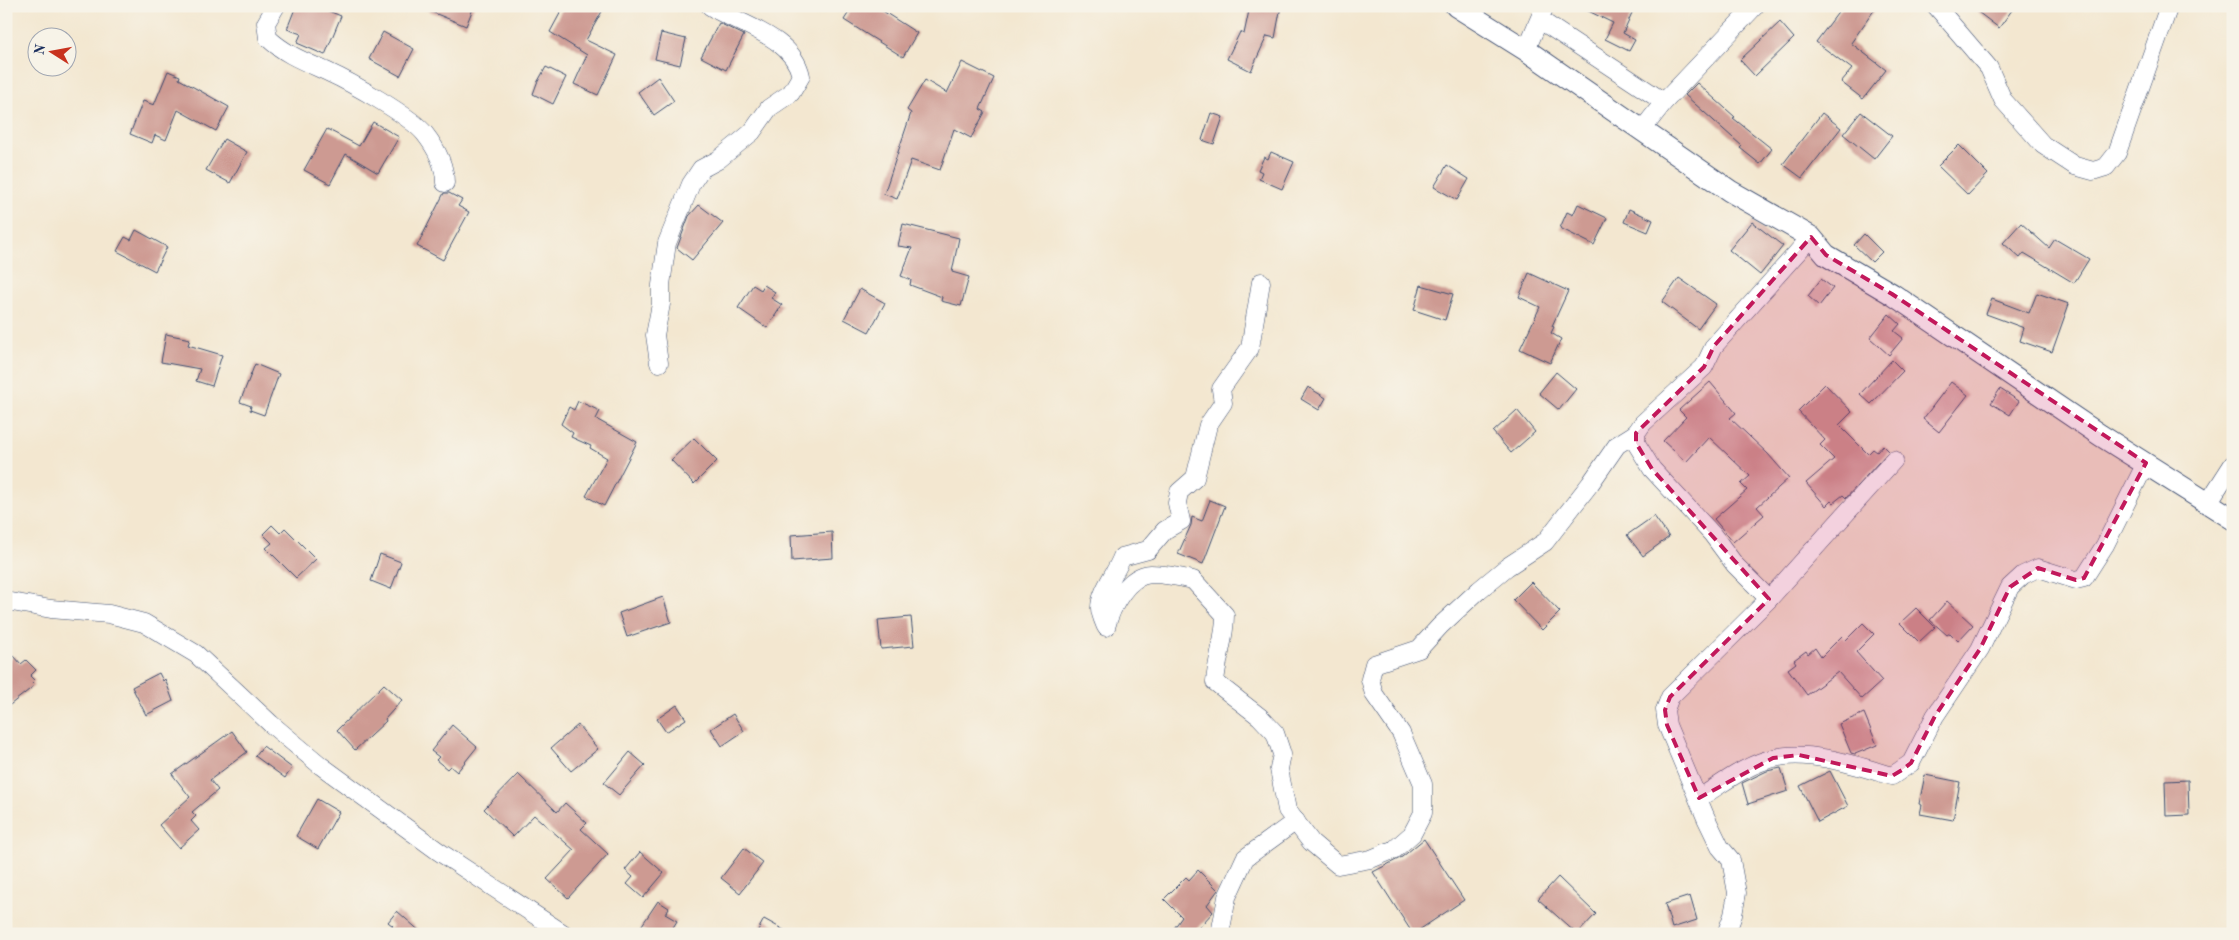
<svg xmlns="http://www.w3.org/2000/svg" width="2239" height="940" viewBox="0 0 2239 940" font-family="'Old Standard TT',serif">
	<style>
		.building { fill: #cd9a92 }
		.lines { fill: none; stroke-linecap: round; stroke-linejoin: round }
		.minor-casing { stroke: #3b4b6f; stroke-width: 19 }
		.tertiary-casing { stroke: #3b4b6f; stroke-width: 23 }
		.minor { stroke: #fff; stroke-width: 18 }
		.tertiary { stroke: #fff; stroke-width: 21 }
		.marked { fill: #c2185b; fill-opacity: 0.2; stroke: #c2185b; stroke-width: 4; stroke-dasharray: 10 6; stroke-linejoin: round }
	</style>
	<rect width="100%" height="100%" fill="#f7f3e8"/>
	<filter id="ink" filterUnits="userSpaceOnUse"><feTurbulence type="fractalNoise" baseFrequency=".02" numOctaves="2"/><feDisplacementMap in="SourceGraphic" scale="10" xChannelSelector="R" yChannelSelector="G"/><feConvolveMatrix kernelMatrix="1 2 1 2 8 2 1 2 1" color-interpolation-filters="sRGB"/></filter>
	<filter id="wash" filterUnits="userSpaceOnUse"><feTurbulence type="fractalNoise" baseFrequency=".0096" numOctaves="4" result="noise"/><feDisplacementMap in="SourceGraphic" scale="20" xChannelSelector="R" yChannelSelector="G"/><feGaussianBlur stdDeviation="1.12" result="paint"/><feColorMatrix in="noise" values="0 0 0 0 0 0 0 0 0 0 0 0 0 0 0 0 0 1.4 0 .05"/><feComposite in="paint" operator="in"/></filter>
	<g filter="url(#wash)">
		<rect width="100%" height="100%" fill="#f3e7d0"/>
		<g id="blocks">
			<g class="building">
				<path d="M296 6H316L341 16 325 55 297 43 301 34 287 29Z"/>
				<path d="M417 6H474L466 26Z"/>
				<path d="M564 6H605L586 40 617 55 598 95 574 84 587 55 550 32Z"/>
				<path d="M853 6H875L917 33 903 57 844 20Z"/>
				<path d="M1250 6H1281L1275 38 1267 36 1251 71 1227 59 1240 32 1244 34Z"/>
				<path d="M1578 6H1635L1623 33 1635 40 1629 51 1605 39 1613 23Z"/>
				<path d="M1843 6H1877L1851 43 1886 70 1863 99 1841 82 1852 69 1816 42Z"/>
				<path d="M1970 6H2015L1999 28Z"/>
				<path d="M1780 22 1794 38 1755 76 1740 60Z"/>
				<path d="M719 23 744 35 726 70 701 57Z"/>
				<path d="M383 32 414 49 400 76 369 59Z"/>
				<path d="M661 33 686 39 680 65 655 59Z"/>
				<path d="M962 62 994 78 980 109 985 112 971 138 954 129 940 170 911 160 897 199 884 194 911 113 907 110 925 80 947 93Z"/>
				<path d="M546 67 566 77 553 104 533 94 537 83Z"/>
				<path d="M168 71 180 76 179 79 229 107 216 131 178 110 166 140 155 135 152 143 130 134 143 101 154 105Z"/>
				<path d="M658 77 674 101 654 115 638 92Z"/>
				<path d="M1697 83 1735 117 1733 118 1772 149 1760 164 1740 148 1742 146 1685 95Z"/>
				<path d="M1861 112 1892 136 1874 159 1843 134Z"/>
				<path d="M1211 113 1223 117 1214 144 1202 140Z"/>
				<path d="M1822 113 1841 128 1802 178 1783 164Z"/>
				<path d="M373 122 399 137 378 173 346 154 330 184 304 170 327 129 359 146Z"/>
				<path d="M224 139 247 152 230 183 206 170Z"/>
				<path d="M1959 145 1988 174 1968 195 1938 166Z"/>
				<path d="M1271 152 1294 162 1282 189 1259 179 1262 172 1258 170 1264 157 1268 159Z"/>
				<path d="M1447 165 1469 179 1457 200 1434 187Z"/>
				<path d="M444 193H449L462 200 458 206 469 212 443 260 417 246Z"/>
				<path d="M1578 204 1607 218 1594 245 1560 228 1567 212 1573 215Z"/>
				<path d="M699 205 723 223 692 260 677 248 689 216Z"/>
				<path d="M1629 209 1653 220 1648 232 1624 222Z"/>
				<path d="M1752 222 1783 246 1760 275 1729 250Z"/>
				<path d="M2021 223 2049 248 2055 239 2089 259 2074 283 2024 253 2020 258 2003 243Z"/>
				<path d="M903 224 959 238 952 272 969 277 961 306 941 301 942 297 910 285 911 280 901 276 912 248 898 246Z"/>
				<path d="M136 230 167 247 155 271 117 251 125 237 131 240Z"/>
				<path d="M1864 234 1882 252 1872 262 1854 245Z"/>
				<path d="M1529 273 1568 291 1552 326 1554 327 1551 333 1561 339 1550 363 1520 349 1540 307 1519 297Z"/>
				<path d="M1679 278 1716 304 1698 329 1662 302Z"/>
				<path d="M1821 279 1833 288 1819 306 1808 296Z"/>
				<path d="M753 285 761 290 764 285 775 292 771 298 782 305 767 328 738 308Z"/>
				<path d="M1421 285 1453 294 1445 320 1414 310Z"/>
				<path d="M860 289 885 303 869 332 844 319Z"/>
				<path d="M2037 293 2069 304 2052 352 2020 341 2024 328 1986 314 1992 299 2029 313Z"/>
				<path d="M1889 314 1900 324 1894 331 1903 338 1889 355 1870 338Z"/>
				<path d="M166 334 190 339 188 345 222 355 212 386 196 381 200 369 161 362Z"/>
				<path d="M1892 360 1903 371 1871 404 1860 394Z"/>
				<path d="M255 364 279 374 264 415 250 410 251 406 240 402Z"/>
				<path d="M1556 372 1576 389 1559 410 1539 393Z"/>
				<path d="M1710 382 1736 413 1730 418 1768 454 1789 478 1757 507 1764 515 1733 542 1714 519 1747 490 1741 484 1750 476 1709 437 1686 462 1663 441 1686 417 1679 410Z"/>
				<path d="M1951 382 1968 395 1939 432 1923 419Z"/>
				<path d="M1825 384 1852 412 1839 425 1868 454 1873 449 1877 452 1883 445 1889 451 1846 498 1843 495 1833 503 1831 501 1826 506 1806 483 1834 459 1820 445 1825 440 1798 411Z"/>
				<path d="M1308 387 1326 398 1319 410 1301 399Z"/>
				<path d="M2000 389 2019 401 2010 415 1991 403Z"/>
				<path d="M578 401 600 411 596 419 637 442 604 506 586 496 607 458 590 448 591 446 571 437 573 433 561 424 569 407 574 410Z"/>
				<path d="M1517 410 1535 432 1511 453 1493 432Z"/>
				<path d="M694 438 717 461 694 484 671 460Z"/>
				<path d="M1210 500 1225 506 1203 564 1178 554 1191 525 1192 517 1202 521Z"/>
				<path d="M1654 516 1669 537 1643 556 1627 535Z"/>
				<path d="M272 525 280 533 285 528 316 559 296 578 266 548 272 543 263 534Z"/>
				<path d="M832 532 833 558 792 561 791 535Z"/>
				<path d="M380 554 401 562 391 589 371 581Z"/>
				<path d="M1531 582 1560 612 1542 630 1513 600Z"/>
				<path d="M663 597 671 622 627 637 619 613Z"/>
				<path d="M1947 601 1973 625 1958 641 1950 633 1947 635 1930 620Z"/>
				<path d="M1916 608 1935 627 1919 642 1900 623Z"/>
				<path d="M911 617 914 646 881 649 878 620Z"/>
				<path d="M1863 623 1874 634 1856 652 1882 681 1862 699 1838 672 1807 695 1788 669 1796 663 1794 660 1806 651 1808 654 1815 648 1821 657 1842 636 1846 640Z"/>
				<path d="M14 656 21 664 26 660 36 670 30 676 35 681 32 684 34 686 6 708V663Z"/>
				<path d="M159 673 163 681 165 679 173 701 146 715 132 687Z"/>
				<path d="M384 684 402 700 385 719 386 721 355 750 337 730Z"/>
				<path d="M677 705 686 719 666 732 657 719Z"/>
				<path d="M1864 713 1877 745 1855 754 1851 753 1839 724Z"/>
				<path d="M733 714 744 731 722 746 711 729Z"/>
				<path d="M452 725 477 747 457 772 450 766 447 769 436 760 439 757 431 751Z"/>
				<path d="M578 725 598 749 571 771 551 748Z"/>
				<path d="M232 731 247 752 210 780 218 790 192 812 196 816 191 821 199 830 179 848 159 825 190 797 172 774Z"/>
				<path d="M263 746 292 768 285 778 255 756Z"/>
				<path d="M630 752 645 765 619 795 604 783Z"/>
				<path d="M1781 768 1788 791 1748 804 1742 783 1767 771Z"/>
				<path d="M1830 771 1848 806 1818 822 1800 786Z"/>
				<path d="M518 774 557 812 565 803 587 823 581 829 608 854 568 898 547 879 574 850 534 815 513 837 484 809Z"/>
				<path d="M1925 775 1960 782 1953 820 1920 814 1922 805 1919 804Z"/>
				<path d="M2188 780 2189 815 2166 816 2165 781Z"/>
				<path d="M317 799 339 812 318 849 296 836Z"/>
				<path d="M1424 839 1464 900 1413 934 1373 872 1402 857Z"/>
				<path d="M744 848 763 863 740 893 721 878Z"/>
				<path d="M640 852 664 873 643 898 627 884 633 877 625 870Z"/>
				<path d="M1198 870 1218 890 1207 905 1213 912 1193 934H1170L1182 917 1164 899 1186 877 1189 880Z"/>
				<path d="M1558 877 1596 914 1577 934 1538 899Z"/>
				<path d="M1690 896 1697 920 1672 928 1665 904Z"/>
				<path d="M658 901 669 908 665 914 677 921 669 934H649L640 928Z"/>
				<path d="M397 911 423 934H386L393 926 388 922Z"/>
				<path d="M764 919 791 934H756Z"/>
			</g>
		</g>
	</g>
	<g filter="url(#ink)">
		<use href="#blocks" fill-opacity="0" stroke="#3b4b6f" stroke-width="1"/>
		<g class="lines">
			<g class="minor-casing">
				<g id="minor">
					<path d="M276 6 266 23 268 38C286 55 306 62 328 72 350 82 411 116 425 134 436 148 445 165 445 183"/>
					<path d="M1936 6 1989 68 2003 100 2043 145 2075 166 2093 171 2106 167 2117 153 2169 6"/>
					<path d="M1540 20 1664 102"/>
					<path d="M1526 50 1545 6"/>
					<path d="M1642 130 1664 102 1755 6"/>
					<path d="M1261 282 1250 348 1221 389 1223 403 1208 425 1195 478 1179 492 1177 503 1181 521 1165 530 1148 550 1122 557C1116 573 1100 592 1100 608 1100 614 1104 622 1106 627 1111 608 1127 575 1151 574 1164 574 1180 577 1193 580L1225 615C1225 638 1217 659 1215 682L1260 717 1275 733 1282 754 1279 769 1287 810 1311 842 1338 865 1371 859 1395 849 1412 834 1423 813V784L1401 733 1374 694 1370 679 1374 664 1419 649 1440 626 1479 590 1507 567 1545 542 1590 484 1617 445 1636 433"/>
					<path d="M659 363 655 335 661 304V285L667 243 691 184 701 169 718 160 752 132 769 108 791 93 801 76C793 36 739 25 710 6"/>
					<path d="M2208 503 2233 464"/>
					<path d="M1769 599 1735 565 1712 534 1652 469 1636 443V433L1643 423 1704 367 1714 346 1811 237"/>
					<path d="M6 601 51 609 109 614 144 623 196 654 271 724 320 765 438 851 564 934"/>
					<path d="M1699 798C1722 784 1747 764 1774 758 1808 749 1858 766 1892 776L1911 763 1935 716 1980 649 2010 587 2023 575 2038 568 2076 580 2084 578 2105 545 2146 463"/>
					<path d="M1220 934 1227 897 1245 858 1296 821"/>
					<path d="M1726 934 1733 915 1737 893 1731 860 1720 847 1706 818 1667 725 1665 710 1670 697 1769 599 1894 460"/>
				</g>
			</g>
			<g class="tertiary-casing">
				<path id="tertiary" d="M1456 6 1526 50 1730 191 1811 237 1826 255 1892 294 2100 435 2233 519"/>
			</g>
			<use href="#minor" class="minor"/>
			<use href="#tertiary" class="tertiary"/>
		</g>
	</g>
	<path class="marked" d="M1811 237 1826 255 1892 294 2146 463 2084 578 2076 580 2038 568 2010 587 1980 649 1935 716 1911 763 1902 770 1892 776 1799 755 1773 758 1699 798 1667 725 1665 710 1670 697 1769 599 1652 469 1636 443V433L1704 367 1714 346Z"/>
	<rect width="2239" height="940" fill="none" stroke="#f7f3e8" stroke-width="25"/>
	<g transform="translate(52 52) rotate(281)"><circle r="24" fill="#f7f3e8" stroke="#9fa5b1"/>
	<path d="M0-4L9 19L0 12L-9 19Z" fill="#c8321e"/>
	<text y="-8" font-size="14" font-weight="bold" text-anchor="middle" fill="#1b2f5e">N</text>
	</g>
</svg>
